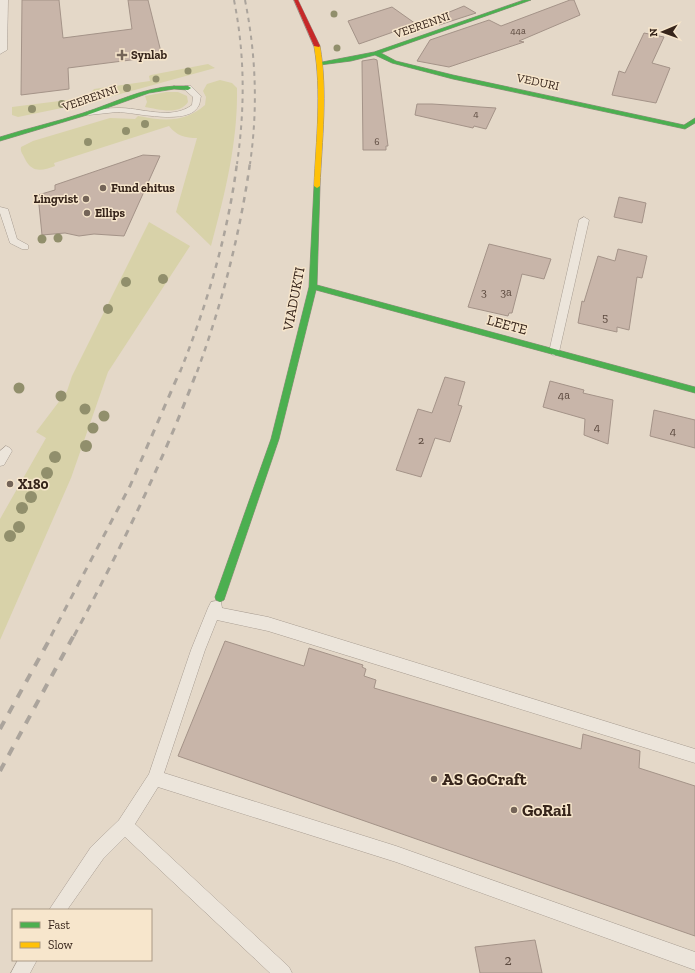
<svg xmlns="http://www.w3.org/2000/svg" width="695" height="973" viewBox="0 0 695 973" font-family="'Zilla Slab',serif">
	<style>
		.green { fill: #d8d2a9 }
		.building { fill: #c8b5a9; stroke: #a49388 }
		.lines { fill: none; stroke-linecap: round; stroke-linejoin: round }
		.lane-casing { stroke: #a89d92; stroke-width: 1 }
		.street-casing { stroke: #a89d92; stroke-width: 1 }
		.fast-casing { stroke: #988d82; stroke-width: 1 }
		.slow-casing { stroke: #988d82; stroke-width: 1 }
		.jam-casing { stroke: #988d82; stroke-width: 1 }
		.lane { fill: #ece5db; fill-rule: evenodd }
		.street { fill: #ece5db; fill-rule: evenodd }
		.fast { fill: #4caf50; fill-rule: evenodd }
		.slow { fill: #ffc107; fill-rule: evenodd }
		.jam { fill: #c62828; fill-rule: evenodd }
		.rail-far3 { stroke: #aba49c; stroke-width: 2; stroke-dasharray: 4.5 4.5; stroke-linecap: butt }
		.rail-far2 { stroke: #aba49c; stroke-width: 2.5; stroke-dasharray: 5.5 5.5; stroke-linecap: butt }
		.rail-far1 { stroke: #aba49c; stroke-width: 3; stroke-dasharray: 7 7; stroke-linecap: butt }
		.rail { stroke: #aba49c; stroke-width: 4; stroke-dasharray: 9 9; stroke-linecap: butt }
		.tree { fill: #918f6c }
		.poi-dot { fill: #746458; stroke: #f7e6cc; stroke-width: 1.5 }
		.labels { text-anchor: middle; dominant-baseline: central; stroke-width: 3; stroke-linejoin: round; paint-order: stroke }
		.far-number-label { font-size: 10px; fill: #5b493e }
		.far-street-label { font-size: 12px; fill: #37251b; stroke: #f7e6cc }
		.far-poi-label { font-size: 12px; font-weight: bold; fill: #37251b; stroke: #f7e6cc; text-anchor: start }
		.number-label { font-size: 12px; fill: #5b493e }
		.street-label { font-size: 14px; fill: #37251b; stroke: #f7e6cc }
		.poi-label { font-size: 14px; font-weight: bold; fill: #37251b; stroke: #f7e6cc; text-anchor: start }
		.near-number-label { font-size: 14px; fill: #5b493e }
		.near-poi-label { font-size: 17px; font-weight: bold; fill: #37251b; stroke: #f7e6cc; text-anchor: start }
	</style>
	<rect width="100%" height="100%" fill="#e4d8c8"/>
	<g class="green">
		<path d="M208 64 215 68 91 102 18 117 12 115V107L83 98 90 94 94 89 150 81 149 76 151 75Z"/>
		<path d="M220 80 232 83 237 88C238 142 225 194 211 246L176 212 197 138C185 138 177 136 169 126L54 163 55 166C42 171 32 173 25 159 23 154 20 152 21 147L33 141 110 118 135 119 138 116C163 121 185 123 205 105L206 97 203 91 207 84Z"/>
		<path d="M166 92H178L187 96 188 102C179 116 158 109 145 107L147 102 145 96Z"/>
		<path d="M149 222 190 246 108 372 71 478 0 640V519L46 438 36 432 67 391 72 376Z"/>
	</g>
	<g class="building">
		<path d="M22 0H59L63 38 132 29 128 0H148L162 56 68 68 69 89 21 95Z"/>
		<path d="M570 0H574L580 15 519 41 524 42 449 67 417 61 430 40 489 20 501 26Z"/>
		<path d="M464 6 476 13 439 25 447 13Z"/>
		<path d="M392 7 416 24 359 44 348 21Z"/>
		<path d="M644 33 664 37 652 63 670 68 656 103 612 95 619 71 625 73Z"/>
		<path d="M374 59 377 60 388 146H386V150H363L362 61Z"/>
		<path d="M417 104H432L496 108 486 129 474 126 473 128 415 115Z"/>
		<path d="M143 155 160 156 124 236 94 234 79 236 65 233 42 235 38 195 55 190V185Z"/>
		<path d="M619 197 646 203 642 223 614 217Z"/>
		<path d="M489 244 551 259 544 279 522 274 512 313H509L508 316 468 307Z"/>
		<path d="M618 249 647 256 642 278 637 277 629 330 617 327V332L578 323 582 301 584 302 598 256 615 261Z"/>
		<path d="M445 377 465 382 458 405 462 406 450 442 435 438 421 477 396 470 418 409 432 413Z"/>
		<path d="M550 381 584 390 583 393 613 400 608 444 584 435 585 419 543 407Z"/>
		<path d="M654 410 695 420V448L650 436Z"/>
		<path d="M225 641 304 666 309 648 363 665 362 667 366 669 364 676 376 680 374 688 581 749 583 734 640 751 639 768 695 786V936L178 756Z"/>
		<path d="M535 940 542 973H480L475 947Z"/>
	</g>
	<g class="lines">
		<g class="lane-casing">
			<g id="lane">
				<path d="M185 86H191L201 96C200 99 200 103 199 105 190 127 134 112 117 112 108 113 98 114 89 115L85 113 89 111C98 110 108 108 117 108 140 107 171 121 192 105L193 97 185 90Z"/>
				<path d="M0 207 8 209 17 239 28 245V249H22L10 243 0 213Z"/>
				<path d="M584 217 589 220 559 352 554 356 549 352 579 220Z"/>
				<path d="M6 446 10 448 12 451 4 465 0 466V451Z"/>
				<path d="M216 601 221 602 222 608 268 617 695 749V763L268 631 217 620 205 650 164 773 396 846 695 952V970L396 862 158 787 135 824 289 967 292 973H270L125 837 103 859 67 910H49L91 847 119 820 149 774 191 650 208 608 211 602Z"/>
				<path d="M18 960H37L30 973H11Z"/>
			</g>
		</g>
		<g class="street-casing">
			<path id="street" d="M0 0H8L7 50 0 54Z"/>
		</g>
		<g class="fast-casing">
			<g id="fast">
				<path d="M524 0H531L381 53 396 61 453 75 684 125 695 118V123L685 129 453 79 392 63 375 55 351 61 320 65 317 63 374 52Z"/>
				<path d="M174 86H188L191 88 188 90 174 89 149 93 87 115 0 141V137C28 128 56 122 83 113 114 103 142 88 174 86Z"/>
				<path d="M317 184 320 186 317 285 695 387V393L316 290 279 439 225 597 224 600 220 602 216 600 215 597 271 439 309 287 314 186Z"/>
			</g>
		</g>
		<g class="slow-casing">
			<path id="slow" d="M317 44 320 46C328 92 322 140 320 186L317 188 314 186C316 140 322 92 314 46Z"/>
		</g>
		<g class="jam-casing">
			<path id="jam" d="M294 0H298L320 46 319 47 314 46Z"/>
		</g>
		<use href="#lane" class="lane"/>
		<use href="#street" class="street"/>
		<use href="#fast" class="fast"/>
		<use href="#slow" class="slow"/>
		<use href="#jam" class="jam"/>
		<g class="rail-far3">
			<path d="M234 0C245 55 245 108 237 164"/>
			<path d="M245 0C256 55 258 108 250 164"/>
		</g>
		<g class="rail-far2">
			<path d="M180 372C207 305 228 234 237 163"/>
			<path d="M197 372C222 304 240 234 250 163"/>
		</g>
		<g class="rail-far1">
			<path d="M51 636 130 486 180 371"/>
			<path d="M74 636C120 550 163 462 197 371"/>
		</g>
		<g class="rail">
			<path d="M0 729 52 635"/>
			<path d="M0 771 74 635"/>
		</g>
	</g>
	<g class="tree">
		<circle cx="334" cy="14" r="3.5"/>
		<circle cx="337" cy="48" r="3.5"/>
		<circle cx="188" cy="71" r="3.5"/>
		<circle cx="156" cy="79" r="3.5"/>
		<circle cx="127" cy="88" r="4"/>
		<circle cx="93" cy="97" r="4"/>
		<circle cx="62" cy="104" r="4"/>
		<circle cx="32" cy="109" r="4"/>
		<circle cx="145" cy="124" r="4"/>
		<circle cx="126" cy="131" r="4"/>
		<circle cx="88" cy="142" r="4"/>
		<circle cx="58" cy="238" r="4.5"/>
		<circle cx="42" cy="239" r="4.5"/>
		<circle cx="163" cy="279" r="5"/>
		<circle cx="126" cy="282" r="5"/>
		<circle cx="108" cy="309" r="5"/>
		<circle cx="19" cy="388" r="5.5"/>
		<circle cx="61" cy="396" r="5.5"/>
		<circle cx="85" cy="409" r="5.5"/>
		<circle cx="104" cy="416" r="5.5"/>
		<circle cx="93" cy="428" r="5.5"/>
		<circle cx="86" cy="446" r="6"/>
		<circle cx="55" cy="457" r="6"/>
		<circle cx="47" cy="473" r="6"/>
		<circle cx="31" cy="497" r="6"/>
		<circle cx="22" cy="508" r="6"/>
		<circle cx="19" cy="527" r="6"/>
		<circle cx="10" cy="536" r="6"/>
	</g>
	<g class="poi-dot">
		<path d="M120 49h4v4h4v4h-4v4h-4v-4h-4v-4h4z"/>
		<circle cx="103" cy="188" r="4"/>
		<circle cx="86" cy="199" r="4"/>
		<circle cx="87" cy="213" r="4"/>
		<circle cx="10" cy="484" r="4"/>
		<circle cx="434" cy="779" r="4"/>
		<circle cx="514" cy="810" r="4"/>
	</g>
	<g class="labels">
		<g class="far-number-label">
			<text x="518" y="31">44a</text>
			<text x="476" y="114">4</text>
			<text x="377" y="142">6</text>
		</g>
		<g class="far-street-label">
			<text transform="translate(422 25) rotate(-19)">VEERENNI</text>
			<text transform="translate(538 82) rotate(12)">VEDURI</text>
			<text transform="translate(90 98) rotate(-19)">VEERENNI</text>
		</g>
		<g class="far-poi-label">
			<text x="131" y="55">Synlab</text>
			<text x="111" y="188">Fund ehitus</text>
			<text x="78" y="199" text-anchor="end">Lingvist</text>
			<text x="95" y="213">Ellips</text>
		</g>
		<g class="number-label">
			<text x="484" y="292">3</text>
			<text x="506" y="292">3a</text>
			<text x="605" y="317">5</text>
			<text x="564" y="395">4a</text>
			<text x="597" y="427">4</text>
			<text x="673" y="431">4</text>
			<text x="421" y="440">2</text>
		</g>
		<g class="street-label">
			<text transform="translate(294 299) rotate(-79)">VIADUKTI</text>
			<text transform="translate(507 325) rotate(15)">LEETE</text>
		</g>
		<g class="poi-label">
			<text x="18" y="484">X180</text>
		</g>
		<g class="near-number-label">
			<text x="508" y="960">2</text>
		</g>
		<g class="near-poi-label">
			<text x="442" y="779">AS GoCraft</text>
			<text x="522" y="810">GoRail</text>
		</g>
	</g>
	<rect x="12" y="909" width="140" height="52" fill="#f7e6cc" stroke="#aa9985"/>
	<rect x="20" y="922" width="20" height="6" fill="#4caf50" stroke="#aa9985"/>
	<text x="48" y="929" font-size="12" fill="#37251b">Fast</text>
	<rect x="20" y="942" width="20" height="6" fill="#ffc107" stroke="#aa9985"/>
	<text x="48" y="949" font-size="12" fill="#37251b">Slow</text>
	<g transform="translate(663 32) rotate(268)" stroke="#f7e6cc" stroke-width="3" paint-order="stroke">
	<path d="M0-3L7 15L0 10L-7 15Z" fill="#37251b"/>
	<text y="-6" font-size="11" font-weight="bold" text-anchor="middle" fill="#37251b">N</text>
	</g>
</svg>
